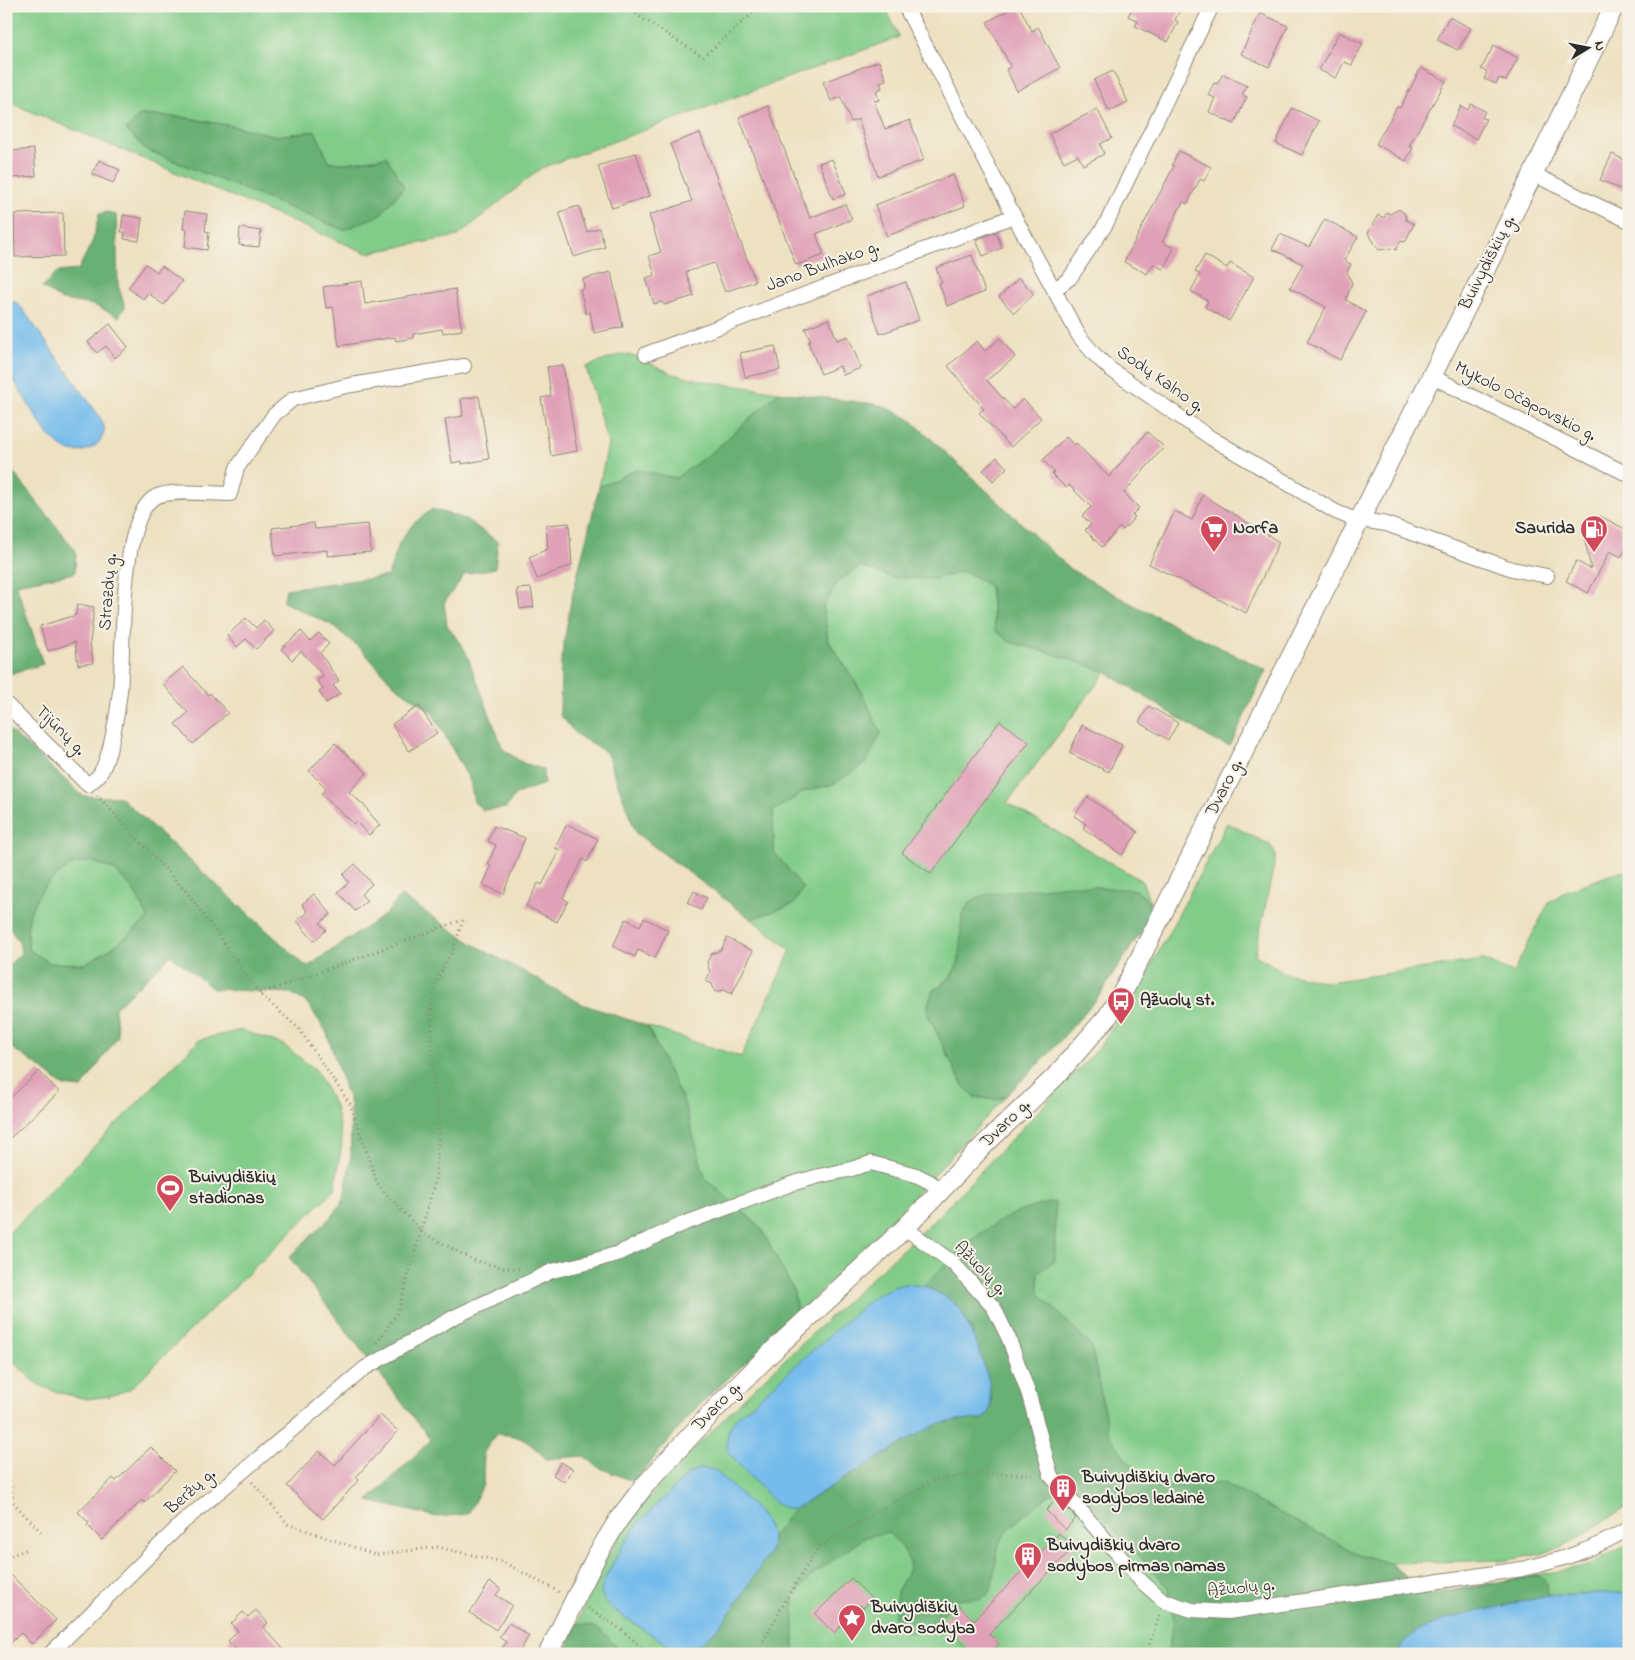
<svg xmlns="http://www.w3.org/2000/svg" width="1635" height="1660" viewBox="0 0 1635 1660" font-family="'Indie Flower',sans-serif">
	<style>
		.green { fill: #82cc89; stroke: #567c5a; fill-rule: evenodd }
		.forest { fill: #69b075; stroke: #4a6e50; fill-rule: evenodd }
		.water { fill: #74bcec; stroke: #50748c }
		.building { fill: #e0a1b8 }
		.lines { fill: none; stroke-linecap: round; stroke-linejoin: round }
		.street-casing { stroke: #8c8676; stroke-width: 16 }
		.secondary-casing { stroke: #8c8676; stroke-width: 21 }
		.path { stroke: #8c8676; stroke-width: 3; stroke-dasharray: 1 4; stroke-linecap: butt }
		.street { stroke: #fff; stroke-width: 14 }
		.secondary { stroke: #fff; stroke-width: 19 }
		.labels { text-anchor: middle; dominant-baseline: central; stroke-width: 4; stroke-linejoin: round; paint-order: stroke }
		.street-label { font-size: 18px; fill: #2b2b2b; stroke: #f7f3e8 }
		.poi-label { font-size: 18px; font-weight: bold; fill: #2b2b2b; stroke: #f7f3e8; text-anchor: start }
	</style>
	<rect width="100%" height="100%" fill="#f7f3e8"/>
	<filter id="ink" filterUnits="userSpaceOnUse"><feTurbulence type="fractalNoise" baseFrequency=".02" numOctaves="2"/><feDisplacementMap in="SourceGraphic" scale="10" xChannelSelector="R" yChannelSelector="G"/><feConvolveMatrix kernelMatrix="1 2 1 2 8 2 1 2 1" color-interpolation-filters="sRGB"/></filter>
	<filter id="wash" filterUnits="userSpaceOnUse"><feTurbulence type="fractalNoise" baseFrequency=".0096" numOctaves="4" result="noise"/><feDisplacementMap in="SourceGraphic" scale="20" xChannelSelector="R" yChannelSelector="G"/><feGaussianBlur stdDeviation="1.12" result="paint"/><feColorMatrix in="noise" values="0 0 0 0 0 0 0 0 0 0 0 0 0 0 0 0 0 1.4 0 .05"/><feComposite in="paint" operator="in"/></filter>
	<g filter="url(#wash)">
		<rect width="100%" height="100%" fill="#eee1c1"/>
		<g class="green">
			<path d="M6 6H885L899 37 541 168 458 236 367 253 6 101ZM140 115 182 117 238 127 277 136 315 131 329 162 346 163 387 157 344 230 147 150 126 130Z"/>
			<path d="M622 354 637 357 673 374 709 382 779 392 714 451 676 478 635 470 599 487 608 444 586 367Z"/>
			<path d="M861 566 891 577 933 579 965 571 990 586 995 630 1010 642 1058 655 1106 672 1007 803 1142 881 1150 902 1135 890 962 914 959 962 950 978 933 991 928 1015 963 1086 974 1097 995 1100 1006 1096 906 1205 797 1315 794 1292 761 1228 705 1178 684 1103 647 1026 741 1057 791 950 751 919 794 904 803 888 774 852 773 811 805 791 834 784 881 733 860 689 828 640 823 607 839 580Z"/>
			<path d="M1227 823 1270 845 1276 855 1255 955 1286 973 1328 982 1483 960 1513 973 1549 902 1566 891 1618 872 1629 871V1505L1569 1544 1541 1554 1507 1560 1390 1563 1427 1595 1591 1565 1629 1544V1596L1626 1593 1548 1596 1403 1643 1398 1654H564L602 1566 617 1540 636 1512 667 1477 751 1391 936 1218 1098 1049 1141 985ZM690 1473 759 1512 769 1528 772 1537 721 1624 701 1643 690 1647 679 1648 604 1580 621 1548 640 1521Z"/>
			<path d="M91 861 115 870 134 891 148 917 147 920 112 948 84 964 50 963 29 950C23 919 33 892 59 874 63 871 67 867 72 865 77 863 85 862 91 861Z"/>
			<path d="M241 1030 282 1044 316 1070 335 1106 342 1141 335 1189 130 1389 110 1396 87 1399 57 1392 37 1384 15 1363 6 1345V1236L199 1040Z"/>
		</g>
		<g class="forest">
			<path d="M140 115 182 117 238 127 277 136 315 131 329 162 346 163 387 157 404 187 380 215 344 230 147 150 126 130Z"/>
			<path d="M108 212 116 215 118 285 125 307 119 317 94 305 62 300 42 287 57 272 78 270 93 240 99 214Z"/>
			<path d="M779 392 881 405 910 419 1070 569 1128 602 1266 670 1230 746 1215 741 1106 672 1058 655 1010 642 995 630 990 586 965 571 933 579 891 577 861 566 839 580 823 607 828 640 860 689 881 733 866 763 834 784 805 791 773 811 774 852 803 888 794 904 751 919 636 833 606 752 577 735 560 715 561 661 571 601 599 487 635 470 676 478 714 451Z"/>
			<path d="M6 463 76 551 75 573 16 584 43 664 6 675Z"/>
			<path d="M432 509 466 519 498 542 495 568 465 574 444 603 447 625 465 650 503 749 523 763 543 769 544 784 516 794 506 808 483 810 474 802 470 781 432 712 394 685 361 649 332 625 283 602 286 589 388 576 400 541 413 524Z"/>
			<path d="M6 727 83 796 120 797 307 967 386 914 401 896 473 944 582 1004 647 1026 684 1103 705 1178 761 1228 794 1292 797 1315 696 1408 634 1482 598 1467 584 1456 546 1459C528 1441 522 1435 496 1434L484 1452 483 1485 468 1514 437 1517 368 1501 431 1440 289 1257 332 1216 344 1199 351 1157 350 1104 326 1031 307 1003 291 993 213 989 171 955 115 1008 118 1036 82 1088 63 1086 37 1065 6 1044V968L21 953 19 942 6 923ZM91 861 115 870 134 891 148 917 147 920 112 948 84 964 50 963 29 950C23 919 34 892 59 874 63 871 67 867 72 865 77 863 85 862 91 861Z"/>
			<path d="M1070 885 1135 890 1150 902V911L1145 926 1099 996 1046 1057 1006 1096 995 1100 974 1097 963 1086 928 1015V1004L933 991 950 978 959 962 962 914 971 901 988 894Z"/>
			<path d="M1055 1202V1260L1038 1273 1039 1293 1092 1347 1108 1432 1126 1459 1155 1486 1181 1487 1223 1483 1358 1554 1389 1563 1427 1595 1539 1576 1547 1582 1548 1596 1450 1618 1417 1631 1403 1643 1398 1654H1167L1174 1620 1169 1588 1076 1489 1060 1491 1049 1495 1010 1527 999 1543 991 1591 983 1598 957 1600 923 1629 908 1633 894 1627 897 1591 907 1574 910 1563 902 1547 888 1532 866 1537 840 1555 813 1574 794 1596V1654H689L690 1647 701 1643 721 1624 771 1549 772 1537 794 1509 913 1437 936 1425 956 1420 982 1419C985 1415 990 1410 991 1406 995 1389 971 1326 961 1311 953 1299 936 1292 924 1286 963 1246 997 1211 1055 1202Z"/>
			<path d="M577 1624C601 1624 607 1637 622 1654H564Z"/>
		</g>
		<g class="water">
			<path d="M6 300 17 303 21 307 100 417C103 423 106 429 103 435 99 449 77 456 65 449 45 437 33 411 21 392 17 384 10 377 7 369 4 361 6 313 6 300Z"/>
			<path d="M905 1284 924 1286 948 1298 961 1310 979 1350 989 1382 991 1405 988 1414 982 1419 956 1420 936 1425 913 1437 794 1509 784 1508 775 1503 729 1454C725 1440 727 1433 734 1420L873 1297 891 1288Z"/>
			<path d="M701 1468 715 1470 759 1512 769 1528 772 1537 771 1549C757 1572 722 1632 699 1644 689 1649 680 1648 669 1646L612 1609 604 1600 601 1592 604 1580 621 1548 640 1521 690 1473Z"/>
			<path d="M1626 1593 1629 1596V1654H1398L1403 1643 1417 1631 1450 1618 1548 1596Z"/>
		</g>
		<g id="blocks">
			<g class="building">
				<path d="M1016 6H1019L1032 31 1038 27 1060 68 1017 91 1006 69 1011 67 987 22Z"/>
				<path d="M1133 6H1182L1175 20 1178 22 1168 42 1135 26 1138 21 1128 16Z"/>
				<path d="M1260 13 1288 26 1269 67 1241 54Z"/>
				<path d="M1449 17 1471 28 1458 50 1437 40Z"/>
				<path d="M1339 32 1363 44 1352 65 1344 62 1336 78 1319 70Z"/>
				<path d="M1494 45 1518 58 1506 81 1499 78 1496 84 1484 79 1487 72 1481 69Z"/>
				<path d="M879 61 886 80 880 82 882 88 876 91 879 100 874 101 885 129 910 120 924 160 878 176 858 119 851 122 841 97 831 101 823 82Z"/>
				<path d="M1421 68 1446 81 1409 146 1413 148 1406 161 1376 144 1397 107 1400 108Z"/>
				<path d="M1113 71 1128 102 1109 111 1094 80Z"/>
				<path d="M1223 74 1247 86 1242 95 1247 97 1234 124 1209 112 1215 98 1208 95 1214 83 1217 84Z"/>
				<path d="M1471 104 1485 111 1482 118 1486 119 1476 139 1451 126 1461 106 1468 110Z"/>
				<path d="M768 106 810 218 845 204 852 219 816 234 824 255 796 265 739 117Z"/>
				<path d="M1292 108 1319 121 1302 155 1276 143Z"/>
				<path d="M1097 109 1112 138 1100 144 1104 154 1083 165 1078 155 1064 162 1049 134Z"/>
				<path d="M700 133 755 281 725 292 714 263 686 272 694 296 664 305 662 302 654 304 646 278 655 275 649 256 661 252 649 215 692 201 670 144Z"/>
				<path d="M34 149 36 176 12 178 10 151Z"/>
				<path d="M1179 151 1211 167 1204 181 1200 179 1187 204 1183 202 1162 242 1174 248 1163 269 1153 264 1147 274 1124 262 1174 166 1172 165Z"/>
				<path d="M636 153 650 196 612 208 598 166Z"/>
				<path d="M1612 154 1629 162V193L1600 180Z"/>
				<path d="M832 159 846 194 833 199 819 163Z"/>
				<path d="M99 160 120 170 113 183 92 174Z"/>
				<path d="M953 175 965 206 887 236 875 205Z"/>
				<path d="M579 206 587 232 599 228 605 247 574 257 559 212Z"/>
				<path d="M1399 209 1405 214 1406 220 1414 224 1405 242 1401 241 1396 250 1393 248 1379 250 1368 233 1378 215 1384 218 1387 212 1390 214Z"/>
				<path d="M185 211 207 214 205 231 209 232 207 250 185 247 187 229H183Z"/>
				<path d="M63 213 64 256 15 257 14 214Z"/>
				<path d="M123 215 142 218 139 241 124 239 125 232H121Z"/>
				<path d="M1325 219 1358 237 1344 261 1351 264 1347 272 1352 283 1346 300 1366 312 1340 360 1307 342 1326 307 1290 288 1303 264 1272 249 1280 234 1309 247Z"/>
				<path d="M240 228 261 231 259 247 239 245Z"/>
				<path d="M996 232 1002 248 983 256 976 240Z"/>
				<path d="M972 255 985 292 947 306 939 283H942L936 268Z"/>
				<path d="M1205 255 1227 268 1230 263 1254 277 1229 321 1205 307 1208 301 1191 291 1200 274 1195 272Z"/>
				<path d="M146 264 157 272 162 266 182 281 164 305 148 293 143 299 128 288Z"/>
				<path d="M611 272 623 327 594 333 590 312 586 314 580 289 584 288 583 279Z"/>
				<path d="M1019 278 1034 294 1014 313 999 297Z"/>
				<path d="M362 281 365 304 455 289 462 330 443 333 442 329 413 334 414 338 396 341 395 337 339 346 333 307 326 308 323 287Z"/>
				<path d="M906 282 919 320 880 334 867 296Z"/>
				<path d="M829 319 837 340 848 336 861 368 843 375 840 366 821 374 808 342 811 341 805 328Z"/>
				<path d="M110 324 128 347 115 358 106 346 97 353 88 342Z"/>
				<path d="M1000 338 1015 357 987 380 989 383 1013 409 1023 399 1041 418 1011 447 979 413 984 409 948 366 977 341 985 351Z"/>
				<path d="M775 346 780 370 745 377 740 353Z"/>
				<path d="M563 365 577 451 551 456 541 398 551 396 547 367Z"/>
				<path d="M479 396 489 459 462 464V461L452 463 445 419 463 416 461 399Z"/>
				<path d="M1147 432 1164 447 1124 493 1139 508 1132 515 1135 517 1123 530 1120 527 1102 547 1085 530 1091 524 1082 516 1091 507 1069 485 1066 488 1052 474 1054 472 1043 460 1066 437 1074 445 1076 443 1109 477Z"/>
				<path d="M997 457 1007 468 993 481 983 470Z"/>
				<path d="M1203 495 1279 542 1246 613 1149 564 1175 511 1192 520Z"/>
				<path d="M1600 516 1629 531V543L1621 557 1610 551 1588 593 1566 581 1576 561 1591 569 1582 527 1597 523Z"/>
				<path d="M314 523 315 529 368 524 371 552 327 556V550L275 556 272 528Z"/>
				<path d="M569 523 572 565 537 579 529 557 548 549 546 525Z"/>
				<path d="M531 588 534 607 520 609 517 589Z"/>
				<path d="M77 604 94 607 90 642 93 663 78 665 75 642 48 651 40 626 76 615Z"/>
				<path d="M246 618 256 628 264 620 274 631 256 649 246 639 237 647 227 636Z"/>
				<path d="M301 631 310 641 319 633 329 644 320 653 339 681 333 685 340 694 326 703 319 692 323 689 317 680 324 676 301 651 292 660 281 649Z"/>
				<path d="M183 667 208 695 210 693 228 713 193 744 175 724 188 713 163 684Z"/>
				<path d="M419 706 437 733 409 751 392 724Z"/>
				<path d="M1149 706 1178 723 1168 740 1139 722Z"/>
				<path d="M1000 721 1029 742 987 799 986 798 931 874 902 853Z"/>
				<path d="M1082 725 1122 745 1109 772 1069 753Z"/>
				<path d="M335 743 367 773 349 792 368 809 367 810 380 825 369 835 356 822 354 824 321 794 326 788 309 771Z"/>
				<path d="M1088 797 1138 832 1122 855 1083 828 1086 824 1074 816Z"/>
				<path d="M567 824 598 839 587 862 583 859 563 898 568 901 557 922 526 906 538 883 542 885 551 868 560 850 555 848Z"/>
				<path d="M494 826 525 838 503 894 483 885 491 866 488 864 496 845 488 841Z"/>
				<path d="M355 864 372 884 361 894 367 901 355 911 338 892 349 882 343 875Z"/>
				<path d="M694 891 707 898 701 910 688 903Z"/>
				<path d="M314 894 331 914 320 923 326 930 314 941 297 921 308 912 302 904Z"/>
				<path d="M644 918 668 930 655 958 638 950 635 957 613 946 626 919 640 926Z"/>
				<path d="M727 938 753 951 732 994 724 990 715 992 712 984 706 981 710 972 707 962 711 954 721 950Z"/>
				<path d="M39 1071 59 1092 6 1142V1102Z"/>
				<path d="M380 1415 398 1431 356 1477 359 1480 323 1519 287 1486 319 1451 335 1465Z"/>
				<path d="M151 1447 175 1471 144 1503 142 1500 102 1540 87 1525 89 1523 78 1512 113 1478 116 1481Z"/>
				<path d="M561 1462 573 1469 565 1482 553 1475Z"/>
				<path d="M1058 1498 1076 1518 1065 1530 1046 1510Z"/>
				<path d="M1059 1533 1074 1547 989 1634 999 1644 989 1654H975L942 1622 958 1605 974 1620Z"/>
				<path d="M6 1570 56 1620 32 1644 21 1633 6 1648Z"/>
				<path d="M851 1578 872 1599 863 1608 860 1605 834 1633 815 1614Z"/>
				<path d="M490 1582 501 1589 496 1595 512 1605 496 1630 470 1613Z"/>
				<path d="M256 1610 268 1623 263 1627 288 1654H241L228 1641 238 1631 231 1624 243 1612 248 1617Z"/>
				<path d="M509 1623 529 1636 518 1654H499L506 1642 499 1637Z"/>
			</g>
		</g>
	</g>
	<g filter="url(#ink)">
		<use href="#blocks" fill-opacity="0" stroke="#8c8676" stroke-width="1"/>
		<g class="lines">
			<g class="street-casing">
				<g id="street">
					<path d="M905 6 1014 216 1079 336 1094 354 1110 369 1211 438 1336 512 1351 518 1386 524 1512 569 1547 576"/>
					<path d="M1533 174 1629 221"/>
					<path d="M1054 290 1070 278 1106 224 1212 6"/>
					<path d="M646 354 1014 216"/>
					<path d="M1431 376 1629 475"/>
					<path d="M6 704 88 785C92 781 99 777 101 772 111 754 118 711 120 691 124 651 119 518 155 497 170 489 211 494 230 494L237 468 274 415 293 399 346 386 464 366"/>
					<path d="M905 1228 953 1263 994 1308 1009 1339 1029 1395 1051 1476 1142 1582 1164 1601 1192 1610 1228 1612 1522 1569C1561 1560 1594 1550 1629 1528"/>
					<path d="M50 1654 182 1523 365 1368 454 1317 552 1271 590 1262 619 1253 683 1224 791 1184 819 1176 848 1170 871 1163 916 1175 930 1182 941 1191"/>
				</g>
			</g>
			<g class="secondary-casing">
				<path id="secondary" d="M548 1654 597 1555 619 1519 645 1485 717 1407 780 1344 905 1228 986 1143 1055 1077 1108 1016 1125 988 1533 174 1614 6"/>
			</g>
			<g class="path">
				<path d="M623 6 703 57 761 6"/>
				<path d="M97 795 190 896 260 994 299 1029 350 1104 378 1185 422 1232 473 1260 504 1268 519 1269"/>
				<path d="M260 994 462 920"/>
				<path d="M377 1343 398 1312 435 1181 439 1133 432 1057 431 1007 436 982 454 947 463 920"/>
				<path d="M6 1467 10 1479 13 1501"/>
				<path d="M252 1482 288 1524 376 1555 437 1547 503 1562 561 1593"/>
				<path d="M6 1495 43 1534"/>
				<path d="M6 1557 28 1549"/>
				<path d="M588 1608 619 1628 650 1654"/>
				<path d="M756 1654 788 1596 819 1547 878 1511 935 1480 984 1473 1035 1475"/>
				<path d="M1146 1654 1160 1614"/>
			</g>
			<use href="#street" class="street"/>
			<use href="#secondary" class="secondary"/>
		</g>
	</g>
	<defs>
		<g id="supermarket-pin" transform="scale(1.4375)"><path d="M0 17L-7.5 6A9.5 9.5 0 1 1 7.5 6Z" fill="#d1495b" stroke="#f7f3e8"/><path d="M-6-5.5h2.5l.6 2H6L4.5 2H-2.5L-4.4-4H-6ZM-1.5 3.2a1.3 1.3 0 1 0 .1 0ZM3 3.2a1.3 1.3 0 1 0 .1 0Z" fill="#fff"/></g>
		<g id="fuel-pin" transform="scale(1.4375)"><path d="M0 17L-7.5 6A9.5 9.5 0 1 1 7.5 6Z" fill="#d1495b" stroke="#f7f3e8"/><path d="M-5.5-6h7V0h2V4h1.3V-2.5L3-4.5l.8-.8L6-3V5H2.5V1h-1V6h-7ZM-4.2-4.7v3.2H.2V-4.7Z" fill="#fff"/></g>
		<g id="bus-pin" transform="scale(1.4375)"><path d="M0 17L-7.5 6A9.5 9.5 0 1 1 7.5 6Z" fill="#d1495b" stroke="#f7f3e8"/><path d="M-5-6H5V4H4V6H2V4H-2V6H-4V4H-5ZM-3.5-4V0h7V-4ZM-3.5 1.2v1.5H-2V1.2ZM2 1.2v1.5H3.5V1.2Z" fill="#fff"/></g>
		<g id="stadium-pin" transform="scale(1.4375)"><path d="M0 17L-7.5 6A9.5 9.5 0 1 1 7.5 6Z" fill="#d1495b" stroke="#f7f3e8"/><path d="M0-5a6.5 5 0 1 0 0 10a6.5 5 0 1 0 0-10ZM-3.5-1.8h7v3.6h-7Z" fill="#fff"/></g>
		<g id="building-pin" transform="scale(1.4375)"><path d="M0 17L-7.5 6A9.5 9.5 0 1 1 7.5 6Z" fill="#d1495b" stroke="#f7f3e8"/><path d="M-4-6H4V6H1V3H-1V6H-4ZM-2.5-4.3h1.7v1.8h-1.7ZM.8-4.3h1.7v1.8H.8ZM-2.5-1h1.7V.8h-1.7ZM.8-1h1.7V.8H.8Z" fill="#fff"/></g>
		<g id="sight-pin" transform="scale(1.4375)"><path d="M0 17L-7.5 6A9.5 9.5 0 1 1 7.5 6Z" fill="#d1495b" stroke="#f7f3e8"/><path d="M0-6L1.8-2.2L6-1.7L2.9 1.2L3.7 5.4L0 3.3L-3.7 5.4L-2.9 1.2L-6-1.7L-1.8-2.2Z" fill="#fff"/></g>
	</defs>
	<g fill-rule="evenodd">
		<use href="#supermarket-pin" x="1214" y="529"/>
		<use href="#fuel-pin" x="1594" y="529"/>
		<use href="#bus-pin" x="1121" y="1001"/>
		<use href="#stadium-pin" x="170" y="1188"/>
		<use href="#building-pin" x="1063" y="1488"/>
		<use href="#building-pin" x="1028" y="1556"/>
		<use href="#sight-pin" x="852" y="1618"/>
	</g>
	<g class="labels">
		<g class="street-label">
			<text transform="translate(1488 263) rotate(-63)">Buivydiškių g.</text>
			<text transform="translate(823 267) rotate(-20)">Jano Bulhako g.</text>
			<text transform="translate(1160 380) rotate(35)">Sodų Kalno g.</text>
			<text transform="translate(1525 402) rotate(27)">Mykolo Očapovskio g.</text>
			<text transform="translate(109 592) rotate(-85)">Strazdų g.</text>
			<text transform="translate(60 731) rotate(45)">Tijūnų g.</text>
			<text transform="translate(1225 788) rotate(-63)">Dvaro g.</text>
			<text transform="translate(1006 1124) rotate(-44)">Dvaro g.</text>
			<text transform="translate(980 1269) rotate(46)">Ąžuolų g.</text>
			<text transform="translate(717 1407) rotate(-46)">Dvaro g.</text>
			<text transform="translate(191 1492) rotate(-41)">Beržų g.</text>
			<text transform="translate(1241 1589) rotate(-5)">Ąžuolų g.</text>
		</g>
		<g class="poi-label">
			<text x="1233" y="529">Norfa</text>
			<text x="1575" y="529" text-anchor="end">Saurida</text>
			<text x="1140" y="1001">Ąžuolų st.</text>
			<text x="189" y="1178">Buivydiškių<tspan x="189" dy="21">stadionas</tspan></text>
			<text x="1082" y="1478">Buivydiškių dvaro<tspan x="1082" dy="21">sodybos ledainė</tspan></text>
			<text x="1047" y="1546">Buivydiškių dvaro<tspan x="1047" dy="21">sodybos pirmas namas</tspan></text>
			<text x="871" y="1608">Buivydiškių<tspan x="871" dy="21">dvaro sodyba</tspan></text>
		</g>
	</g>
	<rect width="1635" height="1660" fill="none" stroke="#f7f3e8" stroke-width="25"/>
	<g transform="translate(1588 48) rotate(80)" stroke="#f7f3e8" stroke-width="4" paint-order="stroke">
	<path d="M0-4L9 19L0 12L-9 19Z" fill="#2b2b2b"/>
	<text y="-8" font-size="14" font-weight="bold" text-anchor="middle" fill="#2b2b2b">N</text>
	</g>
</svg>
